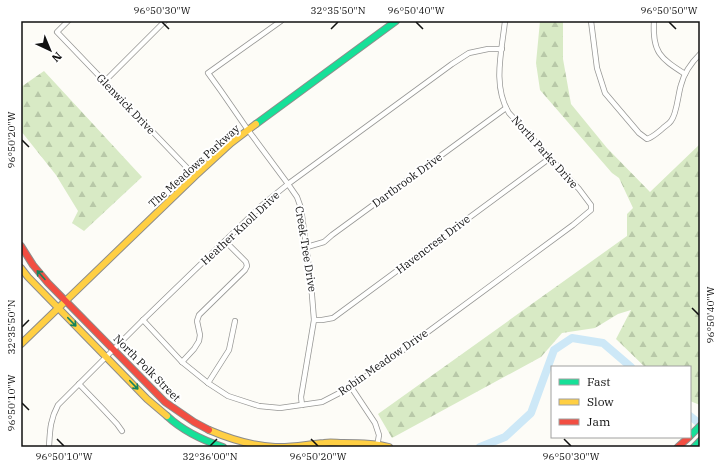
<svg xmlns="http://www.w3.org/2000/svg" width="721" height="468" viewBox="0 0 721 468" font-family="'IBM Plex Serif',serif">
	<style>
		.forest { fill: url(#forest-firs) }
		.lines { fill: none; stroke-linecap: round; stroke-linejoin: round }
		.river { stroke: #cde8f7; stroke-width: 8 }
		.street-casing { stroke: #979795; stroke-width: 6 }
		.fast-casing { stroke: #8e8d8b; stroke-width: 8 }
		.slow-casing { stroke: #8e8d8b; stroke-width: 8 }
		.jam-casing { stroke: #8e8d8b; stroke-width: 8 }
		.street { stroke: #fffffe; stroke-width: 4.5 }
		.fast { stroke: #16e098; stroke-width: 6 }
		.slow { stroke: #ffcf43; stroke-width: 6 }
		.jam { stroke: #f24e42; stroke-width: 6 }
		.oneway { stroke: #14835b }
		.ticks { fill: none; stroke: #111; stroke-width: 1.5 }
		.labels { text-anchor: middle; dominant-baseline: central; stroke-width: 4; stroke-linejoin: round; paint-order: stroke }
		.street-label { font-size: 11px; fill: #111; stroke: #fff }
		.neatline { fill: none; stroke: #111; stroke-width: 1.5 }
		.ticks-label { font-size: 10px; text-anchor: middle; fill: #111 }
	</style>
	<defs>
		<pattern id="forest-firs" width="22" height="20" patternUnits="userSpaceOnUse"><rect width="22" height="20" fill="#d8eac5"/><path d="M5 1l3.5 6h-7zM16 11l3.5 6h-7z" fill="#b8c8a8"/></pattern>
	</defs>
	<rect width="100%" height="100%" fill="#fdfcf7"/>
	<g class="forest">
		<path d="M540 21H563V59L571 104 607 148 650 192 700 144V405L690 401V367H645L616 339 631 310 618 314 595 328 562 333 541 357 392 438 378 414 627 236V214L633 208 619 178 612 173 540 90 536 63Z"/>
		<path d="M44 71 142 177 84 231 72 223 78 211 56 175 21 131V87Z"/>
	</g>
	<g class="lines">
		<g class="river">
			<path d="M690 416 700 424"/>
			<path d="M480 447 505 437 531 413 554 350 572 338 603 343 631 367"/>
		</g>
		<g class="street-casing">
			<g id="street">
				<path d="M68 21 57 32 195 176"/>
				<path d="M281 21 208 73 221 91 248 130 288 184 297 197 301 208 311 283 314 320 301 397 302 405"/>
				<path d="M591 21 597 68 605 93 639 133 647 139C653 137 657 133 662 129 665 126 669 124 671 121 677 114 678 94 681 85 684 73 691 63 700 54"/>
				<path d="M654 21C652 52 660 58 685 74"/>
				<path d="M104 82 165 21"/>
				<path d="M307 247 324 242 332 235 506 108"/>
				<path d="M143 320 182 362 208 383 228 396 259 406 280 408 322 402 351 387 406 348 573 225 591 210V205L579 189 509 113C492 86 502 50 505 21"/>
				<path d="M314 320H322L333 318 550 158"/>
				<path d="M182 362 194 349 199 341 200 335 197 321 199 315 245 270 247 266 246 262 225 241"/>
				<path d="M208 383 229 350 235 321"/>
				<path d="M79 384 103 409 117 424 122 431"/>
				<path d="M351 387 375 423 379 435 377 447"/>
				<path d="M49 447C50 430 50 420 58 405L143 320 261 206 288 184 452 64 469 53 488 49H502"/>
			</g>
		</g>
		<g class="fast-casing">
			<g id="fast">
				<path d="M256 124 396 21"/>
				<path d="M167 416C183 431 202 440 223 447"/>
				<path d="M690 436 700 426"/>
				<path d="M694 447 700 441"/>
			</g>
		</g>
		<g class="slow-casing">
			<g id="slow">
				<path d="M21 268 28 277 147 399 167 416"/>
				<path d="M21 344 195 176 231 143 256 124"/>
				<path d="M209 430C230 439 252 446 275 447 292 448 308 444 324 443 330 442 337 443 343 443 358 443 374 443 389 447"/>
			</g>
		</g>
		<g class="jam-casing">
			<g id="jam">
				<path d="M21 246 33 265 48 283 165 402 194 422 209 430"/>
				<path d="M678 447 689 437"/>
			</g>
		</g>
		<use href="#street" class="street"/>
		<use href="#fast" class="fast"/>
		<use href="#slow" class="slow"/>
		<use href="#jam" class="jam"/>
	</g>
	<defs><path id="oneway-shaft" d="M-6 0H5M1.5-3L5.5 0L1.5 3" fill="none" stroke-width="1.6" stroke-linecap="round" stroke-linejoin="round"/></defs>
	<g class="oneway">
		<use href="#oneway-shaft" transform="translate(41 275) rotate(-132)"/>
		<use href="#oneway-shaft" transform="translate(72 322) rotate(46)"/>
		<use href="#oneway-shaft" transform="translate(134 385) rotate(46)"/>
	</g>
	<path class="ticks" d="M162 22 169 29M416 22 423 29M669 22 676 29M331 29 338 22M22 140 29 147M692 308 699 315M22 327 29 320M22 403 29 410M57 439 64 446M311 439 318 446M564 439 571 446M210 446 217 439"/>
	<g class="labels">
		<g class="street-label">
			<text transform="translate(126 104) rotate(46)">Glenwick Drive</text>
			<text transform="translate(545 152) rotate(48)">North Parks Drive</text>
			<text transform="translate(194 166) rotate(-42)">The Meadows Parkway</text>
			<text transform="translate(407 180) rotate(-36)">Dartbrook Drive</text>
			<text transform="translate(240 228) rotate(-43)">Heather Knoll Drive</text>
			<text transform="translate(433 244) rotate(-37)">Havencrest Drive</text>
			<text transform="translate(306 249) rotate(81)">Creek Tree Drive</text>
			<text transform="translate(383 362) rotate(-35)">Robin Meadow Drive</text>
			<text transform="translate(147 368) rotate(45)">North Polk Street</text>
		</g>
	</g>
	<rect width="721" height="468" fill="none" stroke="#ffffff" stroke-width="44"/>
	<rect x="551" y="366" width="140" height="72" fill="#ffffff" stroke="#a0a0a0"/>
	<rect x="559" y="379" width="20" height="6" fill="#16e098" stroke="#a0a0a0"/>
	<text x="587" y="386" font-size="12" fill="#111111">Fast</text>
	<rect x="559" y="399" width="20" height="6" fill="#ffcf43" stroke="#a0a0a0"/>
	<text x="587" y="406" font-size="12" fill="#111111">Slow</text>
	<rect x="559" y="419" width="20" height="6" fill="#f24e42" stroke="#a0a0a0"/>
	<text x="587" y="426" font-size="12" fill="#111111">Jam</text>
	<g transform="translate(50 50) rotate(136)" stroke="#ffffff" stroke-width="3" paint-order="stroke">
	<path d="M0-3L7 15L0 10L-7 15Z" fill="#111111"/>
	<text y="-6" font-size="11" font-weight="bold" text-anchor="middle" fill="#111111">N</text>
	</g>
	<rect x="22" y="22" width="677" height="424" class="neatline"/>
	<g class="ticks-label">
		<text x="162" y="14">96°50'30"W</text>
		<text x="338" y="14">32°35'50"N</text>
		<text x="416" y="14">96°50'40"W</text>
		<text x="669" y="14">96°50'50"W</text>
		<text transform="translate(11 140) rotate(-90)" y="4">96°50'20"W</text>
		<text transform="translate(710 315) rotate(-90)" y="4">96°50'40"W</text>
		<text transform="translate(11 327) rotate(-90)" y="4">32°35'50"N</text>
		<text transform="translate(11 403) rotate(-90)" y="4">96°50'10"W</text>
		<text x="64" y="460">96°50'10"W</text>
		<text x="210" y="460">32°36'00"N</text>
		<text x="318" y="460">96°50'20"W</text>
		<text x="571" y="460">96°50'30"W</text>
	</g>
</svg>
